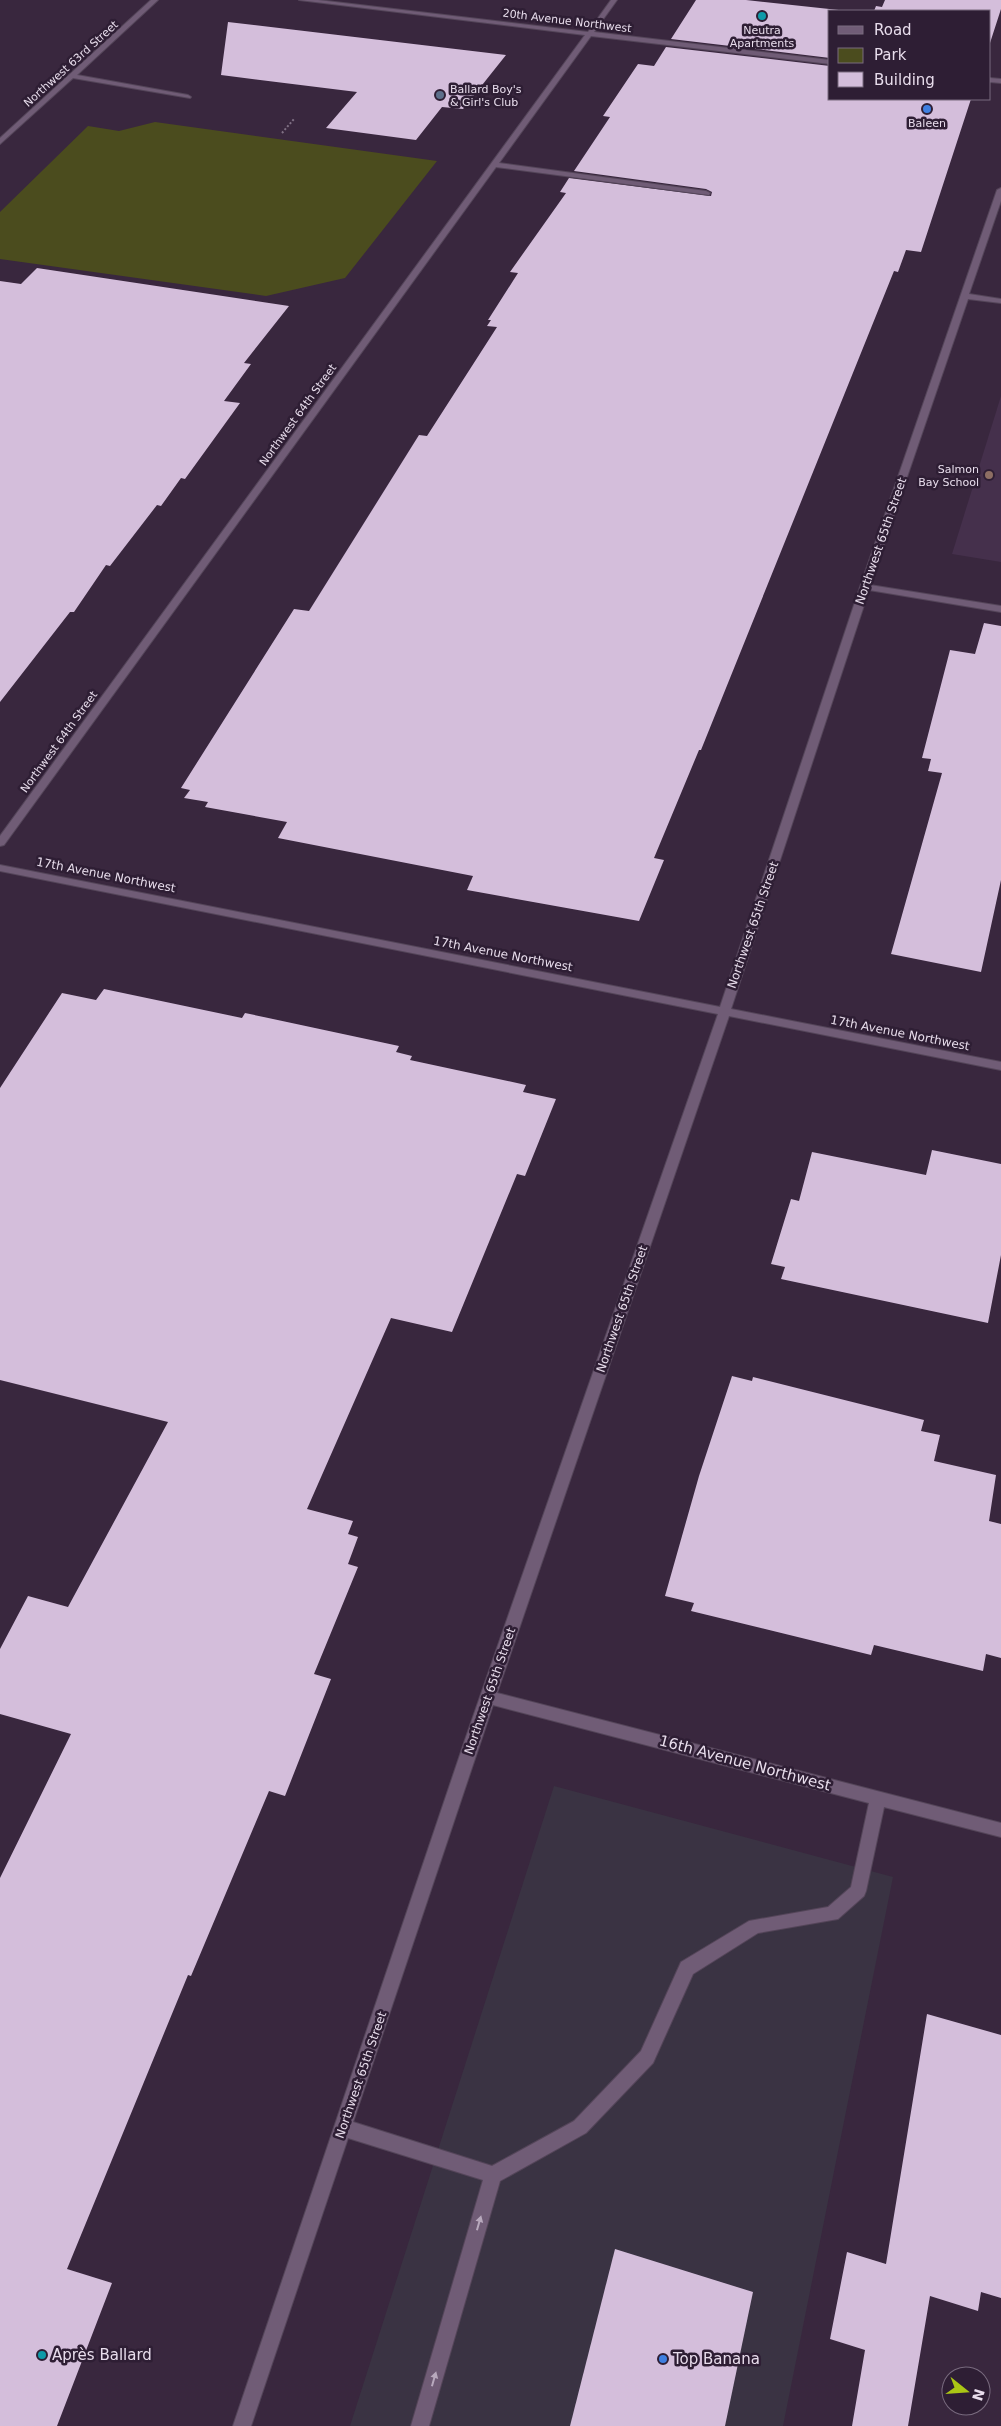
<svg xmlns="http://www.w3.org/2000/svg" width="1001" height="2426" viewBox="0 0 1001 2426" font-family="'DejaVu Sans',sans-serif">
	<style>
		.commercial { fill: #3a3343 }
		.built { fill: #45304c }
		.green { fill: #4b4c1e }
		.building { fill: #d4bedb }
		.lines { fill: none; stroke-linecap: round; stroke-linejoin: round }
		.minor-casing { stroke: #544559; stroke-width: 2 }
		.path { stroke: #807185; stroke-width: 2; stroke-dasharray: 2 2; stroke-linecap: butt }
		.minor { fill: #705c76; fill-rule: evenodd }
		.oneway { fill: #b8a9bd }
		.culture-dot { fill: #0f9aa8; stroke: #2e1e34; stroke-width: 2 }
		.service-dot { fill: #5c6f8a; stroke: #2e1e34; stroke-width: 2 }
		.shop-dot { fill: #3f7fe0; stroke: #2e1e34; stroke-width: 2 }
		.education-dot { fill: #8d6e63; stroke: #2e1e34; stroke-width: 2 }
		.labels { text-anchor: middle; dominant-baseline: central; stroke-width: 5; stroke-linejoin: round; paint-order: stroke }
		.far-street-label { font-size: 11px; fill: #e8ddec; stroke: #2e1e34 }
		.far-poi-label { font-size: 11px; fill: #e8ddec; stroke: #2e1e34 }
		.street-label { font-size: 12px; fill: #e8ddec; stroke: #2e1e34 }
		.near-street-label { font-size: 15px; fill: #e8ddec; stroke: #2e1e34 }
		.near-poi-label { font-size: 15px; fill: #e8ddec; stroke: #2e1e34; text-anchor: start }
	</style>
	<rect width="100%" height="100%" fill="#39273e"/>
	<path class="commercial" d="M554 1786 893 1877 783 2426H350Z"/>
	<path class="built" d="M1001 396V562L952 554Z"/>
	<path class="green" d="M155 122 437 161 345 278 266 296 0 259V212L88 126 119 131Z"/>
	<g class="building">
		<path d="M696 0H746L848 11H830V58L671 39Z"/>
		<path d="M885 0H1001V9L990 43V11H874L876 6 882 7Z"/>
		<path d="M228 22 506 55 463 109 442 107 416 140 326 128 357 92 221 75Z"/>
		<path d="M666 47 830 66V99H971L921 252 906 250 898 272 894 271 701 750H699L654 858 664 860 639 921 467 890 473 876 278 838 287 822 205 807 208 802 184 798 190 790 181 788 294 609 309 611 419 435 427 436 497 327 487 326 491 320H488L518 273 510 272 566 193 560 192 569 178 711 196 712 192 706 189 574 171 610 117 603 116 638 64 654 66Z"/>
		<path d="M37 268 289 306 244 363 251 364 224 401 240 403 185 479 181 478 161 506 157 505 110 566 106 565 74 612H70L0 702V281L21 284Z"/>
		<path d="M984 623 1001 626V880L981 972 891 954 942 773 928 771 931 759 922 758 950 650 975 654Z"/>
		<path d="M104 989 242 1018 245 1013 399 1046 396 1052 412 1056 410 1060 526 1085 523 1092 556 1099 525 1176 517 1174 452 1332 391 1318 307 1509 353 1521 348 1534 358 1537 348 1564 358 1567 314 1674 331 1679 285 1796 269 1791 191 1976 188 1975 67 2269 112 2283 57 2426H0V1878L71 1734 0 1714V1649L28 1596 68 1607 168 1422 0 1380V1088L62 993 96 1000Z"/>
		<path d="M932 1150 1001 1164V1255L988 1323 781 1279 785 1267 771 1264 791 1199 799 1201 812 1152 926 1175Z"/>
		<path d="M732 1376 752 1381 753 1377 924 1420 921 1431 940 1435 934 1461 996 1475 989 1521 1001 1524V1658L986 1654 983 1671 874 1645 871 1655 691 1611 694 1603 665 1596 699 1476Z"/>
		<path d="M927 2014 1001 2035V2298L981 2292 978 2311 930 2296 908 2426H852L865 2350 830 2339 847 2252 886 2264Z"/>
		<path d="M615 2249 753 2292 725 2426H570Z"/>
	</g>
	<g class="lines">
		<g class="minor-casing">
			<g id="minor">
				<path d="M151 0H158L77 75 188 95 191 97 190 98 73 78 0 144V138Z"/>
				<path d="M299 0H318L588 32 611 0H617L594 32 830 60V64L591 36 499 163 706 191 710 193 709 195 496 167 4 845 0 846V836L585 35Z"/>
				<path d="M990 78 1001 79V83L990 82Z"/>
				<path d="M1001 188V201L969 294 1001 299V303L968 299 870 585 1001 606V612L869 590 731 1009 1001 1062V1070L729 1016 497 1693 1001 1823V1837L884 1807 866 1891 864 1896 838 1919 758 1933 693 1974 653 2063 586 2133 500 2181 429 2426H411L483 2180 348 2138 251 2426H233L466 1737 718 1014 0 871V865L720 1007 860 587 997 190ZM493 1705 869 1803 851 1887 828 1907 749 1921 681 1962 641 2051 574 2121 492 2166 353 2122Z"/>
			</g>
		</g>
		<path class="path" d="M282 133 294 119"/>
		<use href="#minor" class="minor"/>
	</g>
	<defs><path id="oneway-solid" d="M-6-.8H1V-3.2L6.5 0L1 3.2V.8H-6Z" transform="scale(1.25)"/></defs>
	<g class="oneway">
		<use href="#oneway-solid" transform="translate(479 2223) rotate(-74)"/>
		<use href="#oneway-solid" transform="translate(434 2379) rotate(-74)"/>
	</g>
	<g class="culture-dot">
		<circle cx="762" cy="16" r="5"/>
		<circle cx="42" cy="2355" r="5"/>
	</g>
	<circle class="service-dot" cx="440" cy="95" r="5"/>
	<g class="shop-dot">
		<circle cx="927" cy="109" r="5"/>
		<circle cx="663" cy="2359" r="5"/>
	</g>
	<circle class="education-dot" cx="989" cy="475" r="5"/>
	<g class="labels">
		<g class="far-street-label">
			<text transform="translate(567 21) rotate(7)">20th Avenue Northwest</text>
			<text transform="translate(71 64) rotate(-42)">Northwest 63rd Street</text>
			<text transform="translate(298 415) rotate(-54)">Northwest 64th Street</text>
			<text transform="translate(59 742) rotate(-54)">Northwest 64th Street</text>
		</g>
		<g class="far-poi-label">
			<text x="762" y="30">Neutra<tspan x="762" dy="13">Apartments</tspan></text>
			<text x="450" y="89" text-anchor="start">Ballard Boy's<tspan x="450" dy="13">&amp; Girl's Club</tspan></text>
			<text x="927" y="123">Baleen</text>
			<text x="979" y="469" text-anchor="end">Salmon<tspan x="979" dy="13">Bay School</tspan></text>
		</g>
		<g class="street-label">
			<text transform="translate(881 541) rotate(-71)">Northwest 65th Street</text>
			<text transform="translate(106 875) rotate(11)">17th Avenue Northwest</text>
			<text transform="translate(753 925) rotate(-71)">Northwest 65th Street</text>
			<text transform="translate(503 954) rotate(11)">17th Avenue Northwest</text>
			<text transform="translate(900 1033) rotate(11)">17th Avenue Northwest</text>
			<text transform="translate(622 1309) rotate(-71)">Northwest 65th Street</text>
			<text transform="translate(490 1691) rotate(-71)">Northwest 65th Street</text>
			<text transform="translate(361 2075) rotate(-71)">Northwest 65th Street</text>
		</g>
		<g class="near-street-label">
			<text transform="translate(745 1763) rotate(15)">16th Avenue Northwest</text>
		</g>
		<g class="near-poi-label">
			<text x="52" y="2355">Après Ballard</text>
			<text x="673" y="2359">Top Banana</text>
		</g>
	</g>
	<rect x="828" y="10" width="162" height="90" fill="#2e1e34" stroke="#786a7e"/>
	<rect x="838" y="26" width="25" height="8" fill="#705c76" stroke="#786a7e"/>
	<text x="874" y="35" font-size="15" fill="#e8ddec">Road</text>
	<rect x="838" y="48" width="25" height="15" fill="#4b4c1e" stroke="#786a7e"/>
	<text x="874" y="60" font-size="15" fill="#e8ddec">Park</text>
	<rect x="838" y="72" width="25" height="15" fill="#d4bedb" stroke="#786a7e"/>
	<text x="874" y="85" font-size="15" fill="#e8ddec">Building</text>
	<g transform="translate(966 2391) rotate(107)"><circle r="24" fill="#2e1e34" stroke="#786a7e"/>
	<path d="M0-4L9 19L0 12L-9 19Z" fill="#abc615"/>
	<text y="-8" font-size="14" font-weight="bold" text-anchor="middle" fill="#e8ddec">N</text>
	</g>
</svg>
